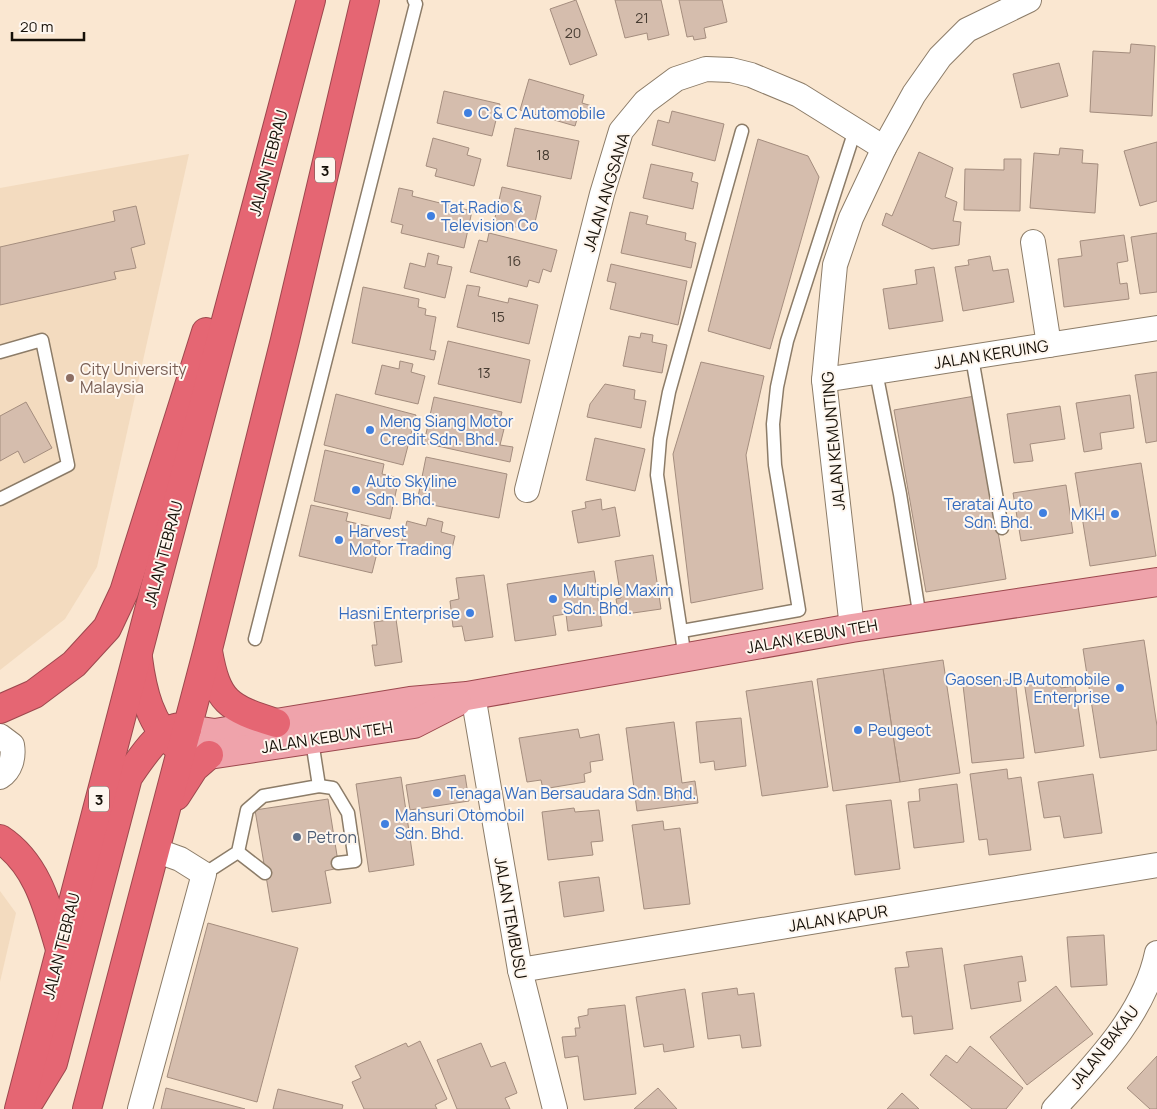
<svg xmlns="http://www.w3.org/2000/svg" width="1157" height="1109" viewBox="0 0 1157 1109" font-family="Manrope,sans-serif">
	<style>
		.built { fill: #f3dbbf }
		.building { fill: #d5bdad; stroke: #a48d7e }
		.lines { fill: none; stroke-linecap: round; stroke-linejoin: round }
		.lane-casing { stroke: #8c7c68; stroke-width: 15 }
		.street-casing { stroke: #8c7c68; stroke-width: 26 }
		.primary-casing { stroke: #9d484e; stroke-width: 30 }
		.highway-casing { stroke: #9d484e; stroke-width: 30 }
		.lane { stroke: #fff; stroke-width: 12 }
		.street { stroke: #fff; stroke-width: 24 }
		.primary { stroke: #efa3ab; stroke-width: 28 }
		.highway { stroke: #e56673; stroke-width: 28 }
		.shop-dot { fill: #3f7fe0; stroke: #fef6ee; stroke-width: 2 }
		.education-dot { fill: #8d6e63; stroke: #fef6ee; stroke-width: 2 }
		.service-dot { fill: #5c6f8a; stroke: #fef6ee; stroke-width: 2 }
		.labels { text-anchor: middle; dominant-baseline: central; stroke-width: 4; stroke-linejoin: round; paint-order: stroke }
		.number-label { font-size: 14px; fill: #463b31 }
		.shield { fill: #fef6ee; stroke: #5c554d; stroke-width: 1 }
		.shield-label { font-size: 15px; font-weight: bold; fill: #161008 }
		.shop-label { font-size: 16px; fill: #366cbe; stroke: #fef6ee; text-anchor: start }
		.street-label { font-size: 16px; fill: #161008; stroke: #fef6ee }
		.education-label { font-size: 16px; fill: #785e54; stroke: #fef6ee; text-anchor: start }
		.service-label { font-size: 16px; fill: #4e5e75; stroke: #fef6ee; text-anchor: start }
	</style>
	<rect width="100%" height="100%" fill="#fae7d1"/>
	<g class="built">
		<path d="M189 154 97 567 65 619 0 670V188Z"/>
		<path d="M0 891 16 913 0 982Z"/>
	</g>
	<g class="building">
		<path d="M576 0 597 55 570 65 550 9Z"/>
		<path d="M615 0H661L669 35 648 40 647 33 625 38Z"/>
		<path d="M679 0H722L727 22 704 28 706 38 694 40 693 36 687 37Z"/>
		<path d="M1131 44 1155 46 1152 116 1090 112 1093 51 1130 53Z"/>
		<path d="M1059 63 1068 96 1021 108 1013 74Z"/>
		<path d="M529 79 584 95 582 103 592 106 588 119 578 116 575 126 520 110Z"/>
		<path d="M444 91 500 104 492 136 437 123Z"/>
		<path d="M672 111 724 124 715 161 652 145 658 120 669 123Z"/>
		<path d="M515 128 579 141 571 179 507 166Z"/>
		<path d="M433 138 469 148 467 155 481 159 474 186 435 176 437 169 426 166Z"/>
		<path d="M758 139 808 156 819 177 770 349 708 331Z"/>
		<path d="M1157 142V201L1140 206 1124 151Z"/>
		<path d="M1060 148 1083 150 1082 163 1098 164 1095 213 1030 208 1034 153 1059 155Z"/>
		<path d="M919 152 953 168 945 197 957 202 953 221 961 222 959 245 932 249 882 225 886 213 892 216Z"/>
		<path d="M1004 159H1021L1020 211 964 210 965 169 1004 170Z"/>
		<path d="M651 164 693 173 691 181 698 183 693 209 643 198Z"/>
		<path d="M502 187 541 196 533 231 494 222Z"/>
		<path d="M399 188 413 191 412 196 472 211 464 248 401 233 403 225 391 222Z"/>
		<path d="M136 206 145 244 131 248 136 268 114 272 116 279 0 305V247L115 221 113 211Z"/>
		<path d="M630 212 648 216 646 224 686 233 685 240 696 243 691 268 621 253Z"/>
		<path d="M489 233 557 250 551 272 543 269 539 283 529 280 527 287 470 272 479 240 487 242Z"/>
		<path d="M1157 233V292L1140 294 1131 237Z"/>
		<path d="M1124 235 1128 261 1117 263 1120 284 1127 283 1129 299 1064 307 1058 259 1082 256 1080 241Z"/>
		<path d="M428 253 439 256 437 264 452 267 445 298 404 288 410 263 425 267Z"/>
		<path d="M990 256 993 271 1008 269 1014 302 963 311 955 267 969 265 968 260Z"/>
		<path d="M611 264 687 281 678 325 610 309 616 283 607 281Z"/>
		<path d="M934 267 943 321 889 329 883 289 917 284 915 270Z"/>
		<path d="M467 285 480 287 478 296 508 303 509 298 538 305 529 344 457 327Z"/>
		<path d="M363 287 419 299 418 307 426 309 425 315 436 317 430 350 436 351 434 360 352 343Z"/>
		<path d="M641 333 653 335 652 342 667 345 662 373 623 366 629 336 640 338Z"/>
		<path d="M448 341 530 360 521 403 438 384Z"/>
		<path d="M400 361 413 364 411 372 425 376 418 404 375 394 382 365 399 369Z"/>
		<path d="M701 362 764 376 746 455 763 589 691 603 673 454Z"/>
		<path d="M1157 372V441L1146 443 1135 375Z"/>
		<path d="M605 384 635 390 634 399 646 401 641 428 587 417 590 404Z"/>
		<path d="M336 394 416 415 403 465 324 445Z"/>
		<path d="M1130 395 1134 428 1100 433 1102 449 1084 452 1076 403Z"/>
		<path d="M975 396 1006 579 926 592 894 410Z"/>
		<path d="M434 397 502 412 498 428 504 429 500 445 513 447 510 462 424 443Z"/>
		<path d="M26 402 52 448 24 463 18 451 0 461V416Z"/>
		<path d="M1060 406 1065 439 1030 444 1033 461 1014 463 1007 414Z"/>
		<path d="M595 438 645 449 635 491 586 480Z"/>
		<path d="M325 450 384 464 382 474 399 478 390 519 314 501Z"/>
		<path d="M426 457 507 474 499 518 417 502Z"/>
		<path d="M1141 463 1156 556 1090 566 1075 473Z"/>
		<path d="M1066 485 1073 533 1021 541 1013 493Z"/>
		<path d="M601 499 602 510 615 507 620 536 578 543 572 511 586 508 585 502Z"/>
		<path d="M311 505 348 513 346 521 372 527 370 539 380 541 372 573 299 556Z"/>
		<path d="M428 518 443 522 441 532 455 536 450 557 401 544 407 521 426 526Z"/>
		<path d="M653 555 661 609 619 615 616 599 621 598 615 561Z"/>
		<path d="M594 571 602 626 568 631 566 614 553 616 556 635 515 641 507 584Z"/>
		<path d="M484 575 493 637 465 641 462 626 453 627 450 601 459 599 456 578Z"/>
		<path d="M396 619 402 662 375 666 372 645H377L374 622Z"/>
		<path d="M1144 640 1157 726V750L1100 758 1083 649Z"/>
		<path d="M943 660 960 773 900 782 883 669Z"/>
		<path d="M883 669 900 782 833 791 817 679Z"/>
		<path d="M1059 676 1061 688 1075 686 1084 746 1035 753 1024 681Z"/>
		<path d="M1015 679 1024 758 972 763 963 685Z"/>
		<path d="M812 681 828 787 762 796 746 691Z"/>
		<path d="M741 718 746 766 715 770 714 761 700 763 696 722Z"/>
		<path d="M674 722 682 783 695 781 698 803 637 811 626 728Z"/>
		<path d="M578 729 580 738 599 734 603 760 590 762 591 772 584 774 585 782 543 789 541 780 527 782 519 738Z"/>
		<path d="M1007 769 1008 779 1021 777 1031 850 989 855 987 839 979 840 970 774Z"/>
		<path d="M1093 774 1102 833 1064 838 1060 816 1044 818 1038 782Z"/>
		<path d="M465 775 469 801 410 810 406 785Z"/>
		<path d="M401 777 414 865 369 872 356 784Z"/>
		<path d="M957 784 964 842 914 848 908 802 920 801 919 789Z"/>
		<path d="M328 799 339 868 325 871 331 903 272 912 255 810Z"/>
		<path d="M891 800 900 869 855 875 846 805Z"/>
		<path d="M574 808 575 812 599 810 603 841 591 842 593 855 548 860 542 812Z"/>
		<path d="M663 821 664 830 680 828 690 904 644 909 632 825Z"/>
		<path d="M599 877 604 911 564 917 559 882Z"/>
		<path d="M208 923 298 948 257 1102 167 1077Z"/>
		<path d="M1104 935 1107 985 1071 987 1067 937Z"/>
		<path d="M942 948 953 1029 914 1034 912 1016 902 1017 895 968 909 967 906 952Z"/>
		<path d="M1022 956 1026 981 1018 982 1021 1001 971 1009 964 965Z"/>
		<path d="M1056 986 1093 1034 1027 1085 990 1037Z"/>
		<path d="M737 988 738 995 754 993 761 1046 742 1048 740 1035 708 1039 702 993Z"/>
		<path d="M685 989 694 1047 664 1052 663 1044 644 1047 636 997Z"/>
		<path d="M625 1005 636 1094 584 1100 578 1056 565 1058 562 1037 576 1036 575 1028H580L578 1017 588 1015V1009Z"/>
		<path d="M420 1041 447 1099 435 1105 437 1109H364L352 1082 361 1078 355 1066 406 1043 408 1047Z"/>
		<path d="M481 1043 491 1067 505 1062 517 1093 505 1098 510 1109H457L437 1060Z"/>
		<path d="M970 1046 1023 1088 1006 1109H972L930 1075 946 1055 957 1063Z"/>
		<path d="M1157 1056V1109H1150L1127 1088Z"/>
		<path d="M166 1088 245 1109H161Z"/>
		<path d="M658 1088 677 1109H634Z"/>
		<path d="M278 1089 343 1105 342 1109H273Z"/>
		<path d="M902 1093 919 1109H887Z"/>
	</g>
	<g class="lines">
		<g class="lane-casing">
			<g id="lane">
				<path d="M0 352 42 340 68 465 0 499"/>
				<path d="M972 358 1002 528"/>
				<path d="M876 372 900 494 920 618"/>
				<path d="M682 631 799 610 775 465 773 424 777 387 787 341 855 130"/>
				<path d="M255 639 416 4 414 0"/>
				<path d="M685 658 657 475 660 439 669 392 742 131"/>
				<path d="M319 786 333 788 348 813 355 861 338 863"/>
				<path d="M238 852 265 873"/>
				<path d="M204 874 238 852 247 810 263 796 319 786 312 741"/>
			</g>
		</g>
		<g class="street-casing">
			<g id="street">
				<path d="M1033 242 1049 345"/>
				<path d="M824 380 1157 328"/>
				<path d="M527 490 602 194 621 131 645 102 676 79 706 69 731 70 751 75 799 95 884 148"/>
				<path d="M852 628 824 380 835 265 851 218 884 148 914 94 940 57 967 30 1029 0"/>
				<path d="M473 695 520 970 555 1109"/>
				<path d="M0 736 12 745C14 757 11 770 0 777"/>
				<path d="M520 970 1157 865"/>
				<path d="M140 1109 204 874 180 859 155 850"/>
				<path d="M1054 1109C1095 1064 1144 1015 1157 953"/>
			</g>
		</g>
		<g class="primary-casing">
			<g id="primary">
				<path d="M187 729 215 733 410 701 467 696 852 628 1157 582"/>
				<path d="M186 750 209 755 414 724 457 702"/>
			</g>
		</g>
		<g class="highway-casing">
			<g id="highway">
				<path d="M208 651C217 702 228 708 276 723"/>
				<path d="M138 658C142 689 150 727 177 746"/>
				<path d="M0 709 34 694 74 664 107 628 124 592 206 332"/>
				<path d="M176 796 194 768 209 755"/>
				<path d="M0 839C38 864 48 909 60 949"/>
				<path d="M31 1099 53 1063 128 777C137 764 158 731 175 728 178 727 184 728 187 729"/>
				<path d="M19 1109C114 739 213 369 311 0"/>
				<path d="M87 1109 208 649 285 340 365 0"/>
			</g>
		</g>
		<use href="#lane" class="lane"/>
		<use href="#street" class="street"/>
		<use href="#primary" class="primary"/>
		<use href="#highway" class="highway"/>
	</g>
	<g class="shop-dot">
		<circle cx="468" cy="113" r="5"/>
		<circle cx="431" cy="216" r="5"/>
		<circle cx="370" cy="430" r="5"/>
		<circle cx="356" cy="490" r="5"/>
		<circle cx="1043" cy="513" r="5"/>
		<circle cx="1115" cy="514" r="5"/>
		<circle cx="339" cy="540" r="5"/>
		<circle cx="553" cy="599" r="5"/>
		<circle cx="470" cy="613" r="5"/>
		<circle cx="1120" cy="688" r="5"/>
		<circle cx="858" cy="730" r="5"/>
		<circle cx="437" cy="793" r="5"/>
		<circle cx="385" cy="824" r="5"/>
	</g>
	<circle class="education-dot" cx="70" cy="378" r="5"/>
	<circle class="service-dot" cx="297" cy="837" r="5"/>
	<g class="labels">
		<g class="number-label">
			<text x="642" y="17">21</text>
			<text x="573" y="32">20</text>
			<text x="543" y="154">18</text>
			<text x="514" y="260">16</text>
			<text x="498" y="316">15</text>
			<text x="484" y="372">13</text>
		</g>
		<g class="shield">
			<rect x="315" y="157.5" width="20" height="25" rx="4"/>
			<rect x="89" y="786.5" width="20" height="25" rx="4"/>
		</g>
		<g class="shield-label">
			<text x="325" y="170">3</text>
			<text x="99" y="799">3</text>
		</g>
		<g class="shop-label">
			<text x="478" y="113">C &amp; C Automobile</text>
			<text x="441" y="207">Tat Radio &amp;<tspan x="441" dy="18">Television Co</tspan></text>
			<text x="380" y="421">Meng Siang Motor<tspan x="380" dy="18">Credit Sdn. Bhd.</tspan></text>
			<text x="366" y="481">Auto Skyline<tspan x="366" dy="18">Sdn. Bhd.</tspan></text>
			<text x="1033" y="504" text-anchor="end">Teratai Auto<tspan x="1033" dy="18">Sdn. Bhd.</tspan></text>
			<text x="1105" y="514" text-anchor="end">MKH</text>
			<text x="349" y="531">Harvest<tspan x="349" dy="18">Motor Trading</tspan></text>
			<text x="563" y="590">Multiple Maxim<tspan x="563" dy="18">Sdn. Bhd.</tspan></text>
			<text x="460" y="613" text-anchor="end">Hasni Enterprise</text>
			<text x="1110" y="679" text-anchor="end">Gaosen JB Automobile<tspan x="1110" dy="18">Enterprise</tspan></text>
			<text x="868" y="730">Peugeot</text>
			<text x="447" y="793">Tenaga Wan Bersaudara Sdn. Bhd.</text>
			<text x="395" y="815">Mahsuri Otomobil<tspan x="395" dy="18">Sdn. Bhd.</tspan></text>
		</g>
		<g class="street-label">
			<text transform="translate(268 163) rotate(-75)">JALAN TEBRAU</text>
			<text transform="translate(606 192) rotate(-73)">JALAN ANGSANA</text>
			<text transform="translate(991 354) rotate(-9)">JALAN KERUING</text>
			<text transform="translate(833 441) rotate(-95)">JALAN KEMUNTING</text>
			<text transform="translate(163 554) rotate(-75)">JALAN TEBRAU</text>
			<text transform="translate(812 636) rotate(-10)">JALAN KEBUN TEH</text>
			<text transform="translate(327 737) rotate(-9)">JALAN KEBUN TEH</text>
			<text transform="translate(511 918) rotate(80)">JALAN TEMBUSU</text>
			<text transform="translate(838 918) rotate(-9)">JALAN KAPUR</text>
			<text transform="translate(61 946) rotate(-76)">JALAN TEBRAU</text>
			<text transform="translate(1104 1047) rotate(-52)">JALAN BAKAU</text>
		</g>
		<g class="education-label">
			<text x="80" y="369">City University<tspan x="80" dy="18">Malaysia</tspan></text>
		</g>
		<g class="service-label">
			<text x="307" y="837">Petron</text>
		</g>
	</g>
	<path d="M12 32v8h72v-8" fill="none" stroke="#161008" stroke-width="2.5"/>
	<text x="20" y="32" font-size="15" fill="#161008" stroke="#fef6ee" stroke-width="4" paint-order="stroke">20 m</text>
</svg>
